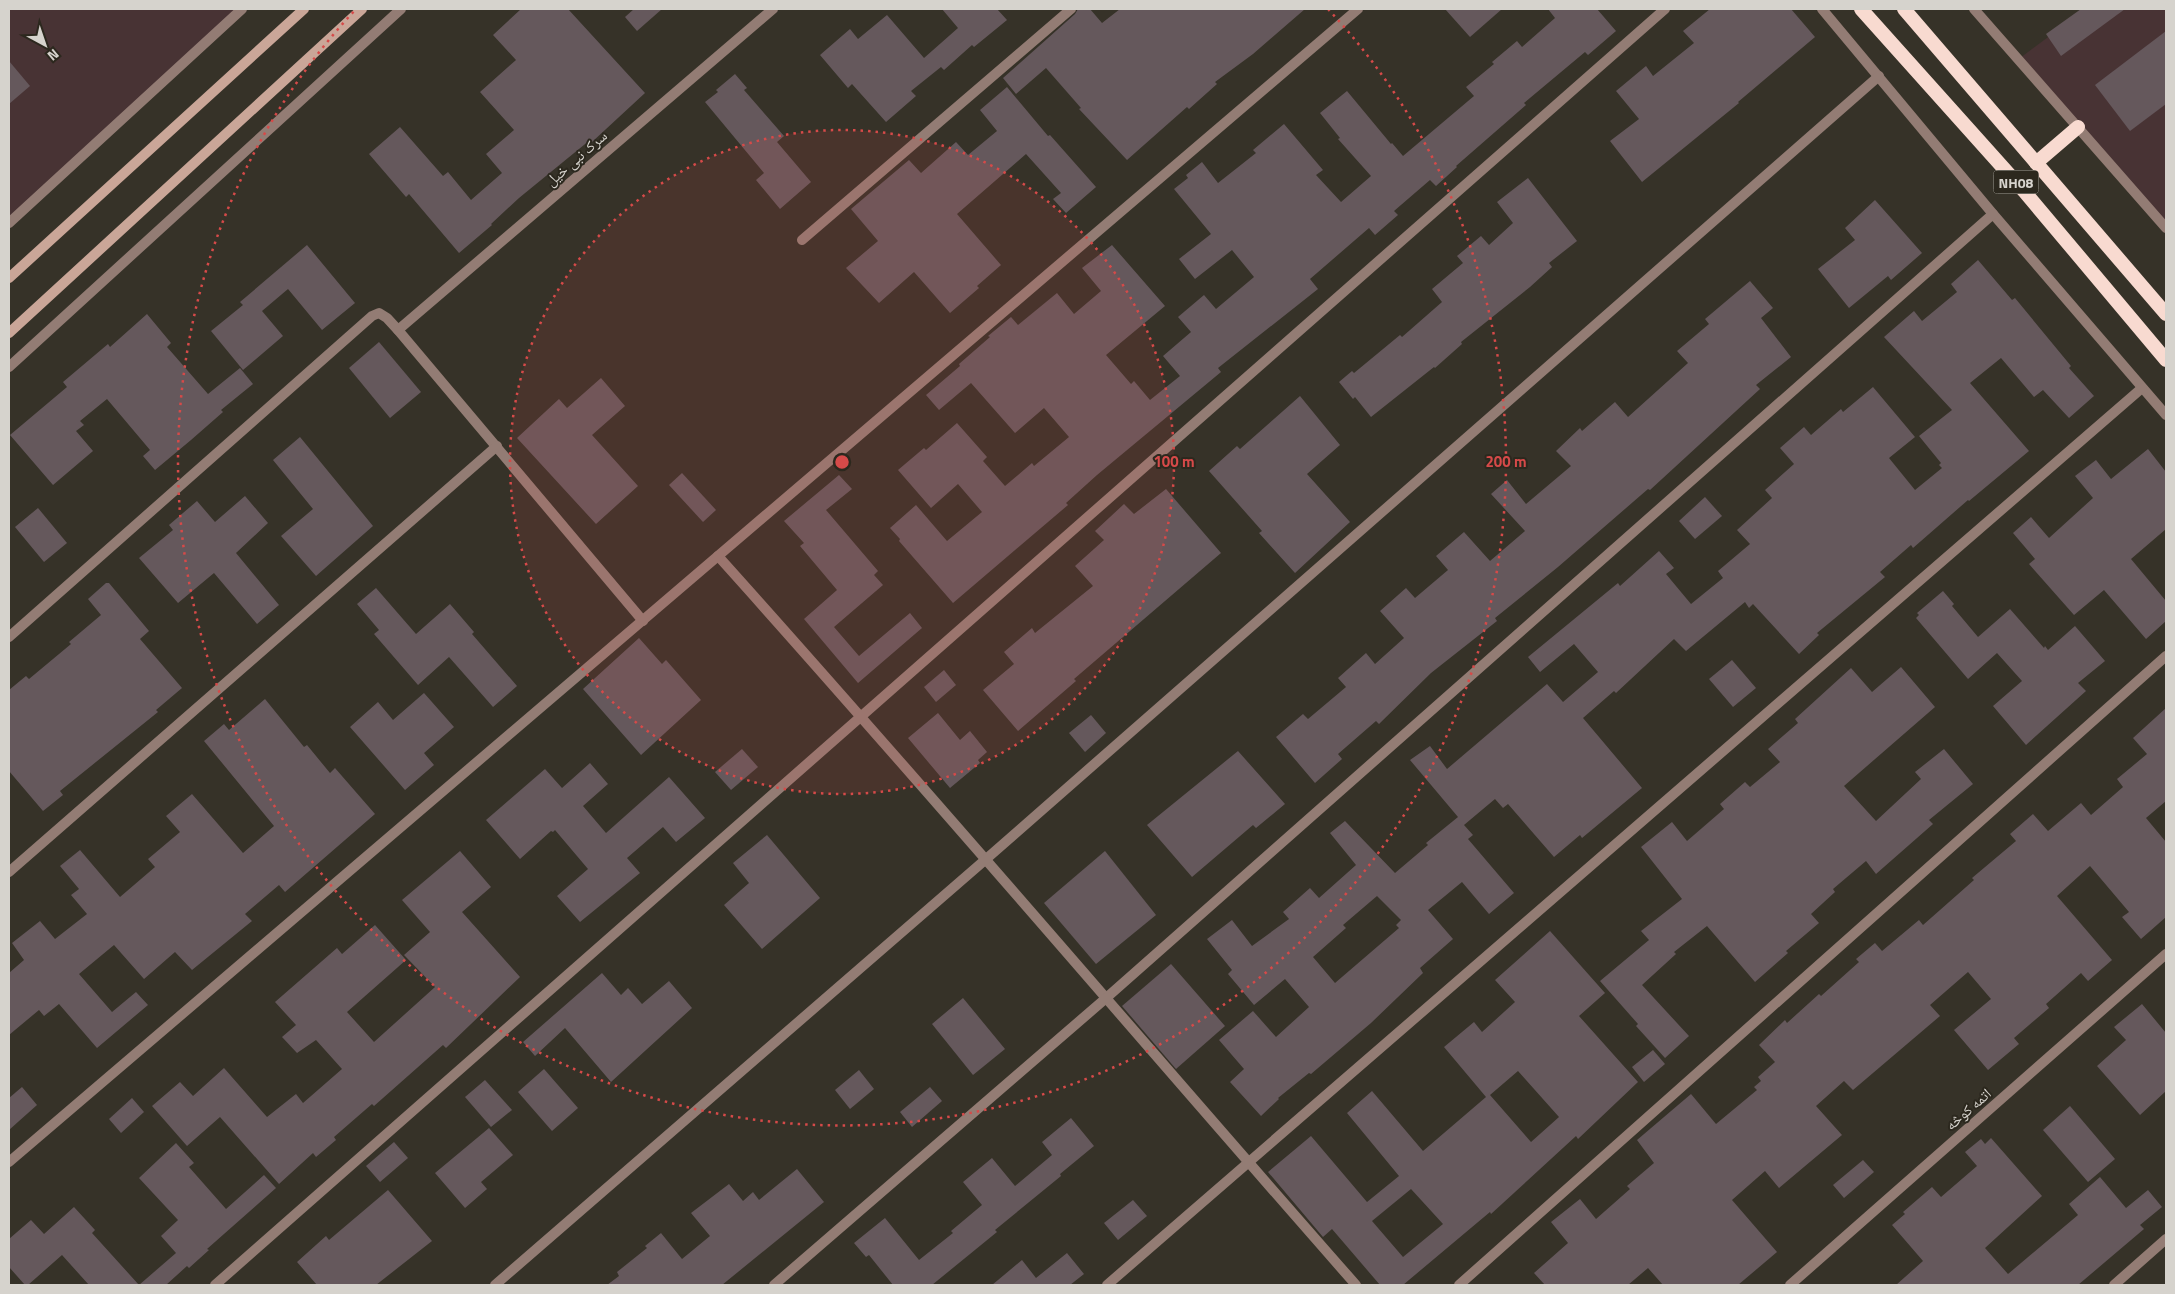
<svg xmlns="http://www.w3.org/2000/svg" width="2175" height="1294" viewBox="0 0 2175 1294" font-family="'Titillium Web','Noto Naskh Arabic',sans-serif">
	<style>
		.commercial { fill: #483334 }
		.building { fill: #65585c; fill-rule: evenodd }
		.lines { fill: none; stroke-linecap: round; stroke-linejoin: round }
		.minor { stroke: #937c74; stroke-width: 10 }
		.secondary { stroke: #caa698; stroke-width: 10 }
		.trunk { stroke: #f8dad0; stroke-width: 14 }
		.ring { fill: none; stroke: #d64a49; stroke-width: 2.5; stroke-dasharray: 2.5 5 }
		.labels { text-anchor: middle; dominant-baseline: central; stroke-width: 4; stroke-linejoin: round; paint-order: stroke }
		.shield { fill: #2c281e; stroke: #a3a098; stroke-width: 1 }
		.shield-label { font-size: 14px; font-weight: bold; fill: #d6d3cd }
		.street-label { font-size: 15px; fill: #d6d3cd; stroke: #2c281e }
		.centre { fill: #d64a49; stroke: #2c281e; stroke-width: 2.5 }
		.ring-label { font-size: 15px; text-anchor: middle; font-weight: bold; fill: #d64a49; stroke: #2c281e; stroke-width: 4; stroke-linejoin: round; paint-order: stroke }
	</style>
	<rect width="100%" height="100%" fill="#363228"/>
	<g class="commercial">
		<path d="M9 9H242L9 223Z"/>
		<path d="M2086 9H2166V228L2020 58Z"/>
	</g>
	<g class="building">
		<path d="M521 9H568L645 93 592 142 590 140 519 198 491 224 492 225 459 253 409 194 406 197 369 154 400 127 443 176 448 172 471 200 502 173 486 154 514 130 480 92 516 60 493 35Z"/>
		<path d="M634 9H662L637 31 625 17Z"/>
		<path d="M942 9H997L1007 20 974 47 972 45 944 70 941 67 911 91 916 96 886 122 852 84 848 88 820 55 850 29 858 39 887 15 924 58 958 28Z"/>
		<path d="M1078 9H1090L1102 23 1120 9H1305L1253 54 1215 82 1217 84 1189 109 1187 107 1127 160 1079 109 1081 108 1046 68 1016 94 1003 78 1075 14Z"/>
		<path d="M1445 9H1502L1470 37Z"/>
		<path d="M1548 9H1597L1616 31 1588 55 1585 52 1524 103 1526 105 1456 166 1457 167 1436 186 1430 180 1394 211 1398 215 1375 235 1369 228 1310 279 1318 289 1218 368 1221 372 1097 475 1066 503 1068 505 953 603 899 541 900 539 890 528 916 505 947 541 982 512 958 484 931 508 898 470 924 448 926 450 957 423 987 457 983 461 1005 486 1032 463 1034 466 1069 437 1044 408 1015 433 971 383 939 410 926 395 960 366 959 364 990 337 988 336 1011 317 1018 325 1057 293 1074 314 1101 291 1082 268 1112 245 1165 306 1106 355 1131 384 1134 381 1150 400 1180 376 1163 356 1191 332 1178 317 1204 295 1216 309 1254 277 1232 250 1195 279 1179 259 1211 234 1174 189 1188 178 1186 175 1202 162 1218 183 1256 153 1253 150 1284 124 1323 170 1316 175 1341 202 1371 176 1338 139 1340 138 1320 113 1347 91 1391 144 1392 143 1403 156 1474 96 1466 87 1494 64 1492 62 1517 41 1522 47 1555 18Z"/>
		<path d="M1710 9H1791L1815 37 1738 102 1739 103 1642 182 1610 141 1639 119 1616 91 1646 66 1653 76 1694 43 1683 31Z"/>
		<path d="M2081 9H2125L2061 56 2046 34Z"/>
		<path d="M2166 31V104L2130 131 2095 85Z"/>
		<path d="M9 61 30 86 9 104Z"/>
		<path d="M735 74 747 88 744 90 784 136 777 142 811 182 780 209 756 180 764 173 705 102 718 92 716 90Z"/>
		<path d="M1007 87 1048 136 1050 135 1096 187 1066 213 1053 199 1061 193 1026 154 957 214 1001 265 977 286 979 288 950 313 914 272 879 303 846 268 878 241 851 209 909 160 921 173 956 142 968 155 997 131 980 110Z"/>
		<path d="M1528 178 1577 241 1549 263 1552 267 1530 287 1461 342 1462 344 1435 368 1434 367 1371 417 1355 397 1353 399 1339 382 1352 371 1354 373 1400 335 1402 337 1442 302 1432 289 1463 263 1457 256 1481 236 1489 245 1513 223 1497 202Z"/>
		<path d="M1875 200 1922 253 1891 280 1888 276 1849 308 1818 269 1855 240 1845 228Z"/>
		<path d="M307 245 355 303 322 330 288 289 262 311 283 336 243 370 211 331 243 305 240 302Z"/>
		<path d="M1978 260 2012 300 2015 298 2071 366 2069 368 2094 396 2069 418 2043 390 2034 397 2001 358 1970 383 2029 451 1969 501 1968 500 1913 548 1911 545 1880 572 1885 577 1817 633 1819 635 1799 654 1753 604 1749 608 1745 602 1686 651 1674 639 1616 693 1614 691 1583 718 1642 788 1582 838 1580 835 1554 857 1508 804 1503 808 1495 799 1464 825 1473 835 1468 839 1514 893 1489 914 1462 882 1428 910 1453 939 1420 968 1423 973 1371 1023 1311 1074 1309 1073 1278 1098 1279 1099 1261 1116 1230 1082 1244 1069 1219 1040 1253 1011 1276 1037 1309 1007 1285 979 1254 1005 1228 974 1232 970 1207 939 1232 920 1252 946 1289 919 1283 912 1310 888 1319 898 1356 865 1330 833 1345 821 1395 873 1428 845 1426 843 1458 817 1410 760 1430 746 1447 769 1547 684 1563 702 1598 672 1574 644 1540 672 1528 657 1618 583 1620 586 1659 551 1674 568 1666 574 1691 604 1723 578 1718 571 1750 544 1737 530 1772 498 1765 490 1794 464 1780 448 1804 427 1811 435 1841 409 1843 412 1873 387 1915 437 1889 458 1915 490 1942 468 1939 465 1941 463 1919 436 1952 410 1884 337 1914 311 1922 321 1957 292 1951 284ZM1377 896 1401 920 1396 925 1399 928 1335 983 1313 957 1346 928 1343 925Z"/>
		<path d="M1750 281 1773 308 1761 318 1791 357 1756 385 1760 389 1650 490 1648 489 1558 567 1495 618 1497 621 1431 673 1379 724 1376 721 1338 754 1342 759 1315 783 1276 737 1303 714 1308 719 1346 687 1338 678 1366 653 1375 664 1404 638 1380 611 1406 588 1415 598 1448 570 1436 556 1464 532 1490 561 1525 531 1491 494 1507 480 1526 504 1571 466 1556 451 1580 428 1582 431 1615 402 1628 417 1688 363 1677 351 1709 324 1705 319Z"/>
		<path d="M147 314 171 343 167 347 208 394 240 368 253 384 221 410 223 412 191 440 155 470 143 456 150 450 107 399 80 421 84 425 76 431 93 451 53 485 10 435 67 387 63 382 108 344 110 347Z"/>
		<path d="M379 342 421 392 390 418 349 368Z"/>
		<path d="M601 378 625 406 592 435 638 486 596 524 517 438 559 399 567 408Z"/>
		<path d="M1300 396 1340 445 1307 474 1350 522 1295 573 1259 533 1262 531 1209 471 1237 446 1240 449Z"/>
		<path d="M300 437 373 526 316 576 281 536 313 509 273 460Z"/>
		<path d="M2148 449 2166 472V529L2131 559 2166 601V621L2146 639 2104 590 2074 615 2029 564 2035 559 2013 533 2031 517 2049 538 2093 498 2075 476 2096 460 2111 479Z"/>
		<path d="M682 473 716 510 703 522 669 485Z"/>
		<path d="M839 475 852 489 826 510 878 571 874 575 883 585 834 627 859 656 910 613 922 628 858 683 804 619 837 590 800 546 804 543 784 521Z"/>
		<path d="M1166 489 1221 553 1074 679 1076 681 1018 731 983 690 1014 664 1004 652 1032 628 1035 633 1093 586 1075 566 1104 540 1095 531 1124 504 1134 514Z"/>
		<path d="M245 496 268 523 236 553 279 605 257 624 214 573 178 603 139 558 173 530 169 525 197 501 215 522Z"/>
		<path d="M1705 497 1722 516 1695 539 1679 521Z"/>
		<path d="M38 508 67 543 44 562 15 527Z"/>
		<path d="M106 583H109L149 631 140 639 182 688 156 710 158 712 60 791 63 795 43 811 9 771V690L26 676 29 679 71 644 69 642 101 615 88 599Z"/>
		<path d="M376 588 416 634 450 604 474 632 472 634 517 686 493 707 449 657 418 685 374 634 379 630 357 604Z"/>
		<path d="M1943 591 1954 604 1952 606 1978 637 2010 609 2044 648 2045 646 2048 650 2075 626 2105 661 2078 683 2086 691 2026 745 1993 706 2022 681 1997 653 1968 679 1916 618 1919 615 1917 613Z"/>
		<path d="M639 638 662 664 666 660 701 700 641 755 583 689Z"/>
		<path d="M1732 660 1756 688 1733 707 1709 679Z"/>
		<path d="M1901 667 1935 707 1844 786 1876 821 1921 779 1915 772 1944 749 1973 784 1929 820 1933 824 1876 874 1866 861 1833 889 1835 892 1811 914 1819 923 1786 951 1788 953 1755 982 1707 926 1674 952 1676 954 1642 985 1689 1036 1665 1058 1636 1026 1638 1024 1600 981 1649 940 1641 931 1682 899 1641 847 1672 822 1687 841 1724 809 1720 804 1745 782 1750 787 1780 762 1768 749 1798 723 1795 719 1851 668 1872 692Z"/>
		<path d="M944 670 956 685 936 702 924 687Z"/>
		<path d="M424 693 454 727 424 753 434 765 405 790 350 727 378 702 393 720Z"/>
		<path d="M265 699 304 747 307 745 330 773 335 768 375 814 285 892 279 885 245 914 252 921 192 970 175 952 144 979 114 945 79 974 112 1012 136 992 148 1005 97 1048 59 1004 44 1016 39 1010 9 1035V973L24 960 12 943 40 921 55 939 87 914 71 895 79 889 60 866 80 850 120 897 155 867 148 859 180 832 166 816 192 794 243 853 274 826 204 741 224 724 229 730Z"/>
		<path d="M2166 708V801L2146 818 2166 842V917L2141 939 2122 917 2129 912 2090 866 2057 896 2112 960 2088 981 2081 973 2046 1004 2049 1008 2014 1038 2019 1044 1988 1070 1954 1030 1991 999 1968 972 1930 1005 1940 1016 1853 1090 1844 1081 1816 1106 1842 1135 1779 1188 1765 1171 1732 1200 1777 1252 1738 1285H1663L1648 1268 1628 1285H1545L1534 1273 1568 1243 1551 1222 1580 1199 1596 1219 1630 1189 1627 1186 1654 1163 1637 1140 1691 1094 1716 1124 1757 1090 1754 1087 1761 1081 1758 1077 1775 1062 1759 1045 1785 1020 1787 1023 1819 994 1821 996 1859 962 1856 959 1875 943 1882 951 1919 920 1923 925 1974 880 1972 878 2016 841 2010 834 2033 814 2048 831 2081 803 2091 815 2123 787 2117 779 2147 754 2133 738Z"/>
		<path d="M938 713 960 740 970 731 987 752 978 760 980 763 950 788 908 738Z"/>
		<path d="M1091 715 1106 733 1085 752 1069 733Z"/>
		<path d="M742 749 758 767 731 790 715 772Z"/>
		<path d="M1238 751 1285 804 1256 828 1253 825 1192 877 1147 825Z"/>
		<path d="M590 763 608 784 583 806 606 833 669 777 705 818 676 842 663 827 627 858 640 873 580 922 557 896 588 869 555 830 553 832 551 831 520 859 486 820 545 769 562 788Z"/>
		<path d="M767 835 820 898 762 949 724 905 749 883 733 863Z"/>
		<path d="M460 851 491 887 462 912 520 977 446 1048 443 1045 374 1106 372 1104 334 1137 336 1140 316 1157 313 1153 279 1184 220 1117 187 1146 152 1106 180 1082 193 1096 224 1068 267 1117 296 1094 303 1103 342 1069 316 1040 297 1053 282 1037 296 1025 275 1002 337 948 342 954 375 925 406 960 347 1012 374 1042 435 987 404 955 430 932 402 900Z"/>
		<path d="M1105 851 1156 915 1096 964 1044 903Z"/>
		<path d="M1550 931 1605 993 1579 1016 1638 1082 1578 1139 1576 1136 1491 1214 1490 1212 1403 1285H1380L1332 1229 1323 1237 1268 1172 1311 1136 1367 1202 1399 1176 1347 1113 1372 1091 1423 1151 1486 1097 1444 1047 1474 1022 1482 1032 1515 1002 1495 980ZM1518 1071 1559 1117 1531 1142 1490 1095ZM1411 1189 1443 1224 1403 1257 1372 1221Z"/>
		<path d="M1171 964 1225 1026 1176 1069 1122 1006Z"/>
		<path d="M602 973 621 995 628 988 642 1004 669 981 692 1008 611 1082 565 1028 535 1056 523 1042Z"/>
		<path d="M963 998 1005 1049 973 1075 932 1024Z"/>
		<path d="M2142 1004 2166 1033V1091L2140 1115 2097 1066 2126 1040 2114 1027Z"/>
		<path d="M1653 1050 1665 1064 1644 1082 1632 1067Z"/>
		<path d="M544 1069 578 1108 552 1131 518 1092Z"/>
		<path d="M859 1070 874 1089 850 1109 835 1090Z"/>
		<path d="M485 1080 512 1110 491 1127 465 1097Z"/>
		<path d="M22 1087 37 1105 9 1130V1098Z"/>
		<path d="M930 1087 942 1101 912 1127 900 1112Z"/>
		<path d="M132 1098 144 1112 121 1133 109 1119Z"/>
		<path d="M2070 1106 2115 1159 2088 1182 2043 1130Z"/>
		<path d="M1071 1118 1094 1146 1060 1174 1061 1176 995 1230 997 1232 932 1285H893L869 1255 866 1257 854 1243 885 1218 919 1260 953 1233 951 1231 982 1205 963 1182 992 1158 1015 1186 1052 1155 1042 1142Z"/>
		<path d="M489 1128 513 1155 481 1182 487 1189 465 1208 435 1173Z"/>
		<path d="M1991 1138 2042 1196 1985 1248 2008 1274 2078 1215 2069 1204 2100 1177 2126 1208 2148 1190 2162 1207 2140 1225 2144 1229 2078 1285H1896L1923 1261 1892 1225 1905 1214 1903 1212 1932 1187 1941 1197 1977 1166 1965 1152 1981 1139 1985 1144Z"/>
		<path d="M394 1142 408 1158 380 1182 366 1166Z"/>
		<path d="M176 1143 194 1163 189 1167 226 1209 264 1175 276 1188 207 1249 209 1250 189 1268 187 1266 166 1285H139L176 1253 161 1236 178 1220 139 1178Z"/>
		<path d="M1863 1160 1874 1172 1844 1198 1833 1185Z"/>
		<path d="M797 1169 824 1202 722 1285H607L619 1276 617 1272 647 1248 645 1246 661 1233 682 1259 710 1236 691 1213 729 1184 743 1201 753 1192 759 1200Z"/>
		<path d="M388 1190 432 1241 376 1285H317L297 1262 326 1236 329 1240Z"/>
		<path d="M1133 1200 1147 1216 1118 1240 1104 1223Z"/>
		<path d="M74 1207 95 1230 92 1233 139 1285H89L62 1255 28 1285H25L9 1267V1239L31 1220 44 1234Z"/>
		<path d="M1067 1253 1084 1274 1070 1285H992L1022 1260 1036 1278Z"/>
	</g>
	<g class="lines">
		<g class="minor">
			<path d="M1822 9 1993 214 2166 415"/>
			<path d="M1974 9 2166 228"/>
			<path d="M9 223 242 9"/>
			<path d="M802 240 1071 9"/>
			<path d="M398 330 773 9"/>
			<path d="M9 367 401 9"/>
			<path d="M718 556C934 796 1143 1043 1356 1285"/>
			<path d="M9 637 372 316 379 313 387 318 398 330 643 621"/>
			<path d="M9 872 497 446"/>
			<path d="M9 1162 1358 9"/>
			<path d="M215 1285 1665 9"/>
			<path d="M495 1285 985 860 1879 76"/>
			<path d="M774 1285 1105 999 1993 214"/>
			<path d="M1107 1285 2142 388"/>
			<path d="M1459 1285 2166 656"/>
			<path d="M1790 1285 2166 954"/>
			<path d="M2114 1285 2166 1239"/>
		</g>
		<g class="secondary">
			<path d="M9 278 304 9"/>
			<path d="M9 333 362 9"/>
		</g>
		<g class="trunk">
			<path d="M1861 9 2024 191 2166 360"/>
			<path d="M1904 9 2166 314"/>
			<path d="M2036 163 2078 127"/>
		</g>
	</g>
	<circle cx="842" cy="462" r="332" fill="#d64a49" fill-opacity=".12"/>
	<g class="ring">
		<circle cx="842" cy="462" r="332"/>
		<path d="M1328 9A664 664 0 1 1 356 9"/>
	</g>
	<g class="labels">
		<rect class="shield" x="1993.5" y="170.5" width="45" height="23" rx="4"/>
		<g class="shield-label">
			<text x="2016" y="182">NH08</text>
		</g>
		<g class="street-label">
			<text transform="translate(576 158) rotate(-41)">سرک نبی خیل</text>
			<text transform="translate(1968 1109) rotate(-41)">اتمه کوڅه</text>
		</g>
	</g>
	<circle cx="842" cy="462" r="8" class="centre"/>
	<g class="ring-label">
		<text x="1174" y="467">100 m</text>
		<text x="1506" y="467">200 m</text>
	</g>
	<rect width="2175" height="1294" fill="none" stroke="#d6d3cd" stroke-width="20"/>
	<g transform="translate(45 45) rotate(140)" stroke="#2c281e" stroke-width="4" paint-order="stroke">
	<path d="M0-4L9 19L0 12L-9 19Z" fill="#d6d3cd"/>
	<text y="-8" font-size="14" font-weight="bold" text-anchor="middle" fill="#d6d3cd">N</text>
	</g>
</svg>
